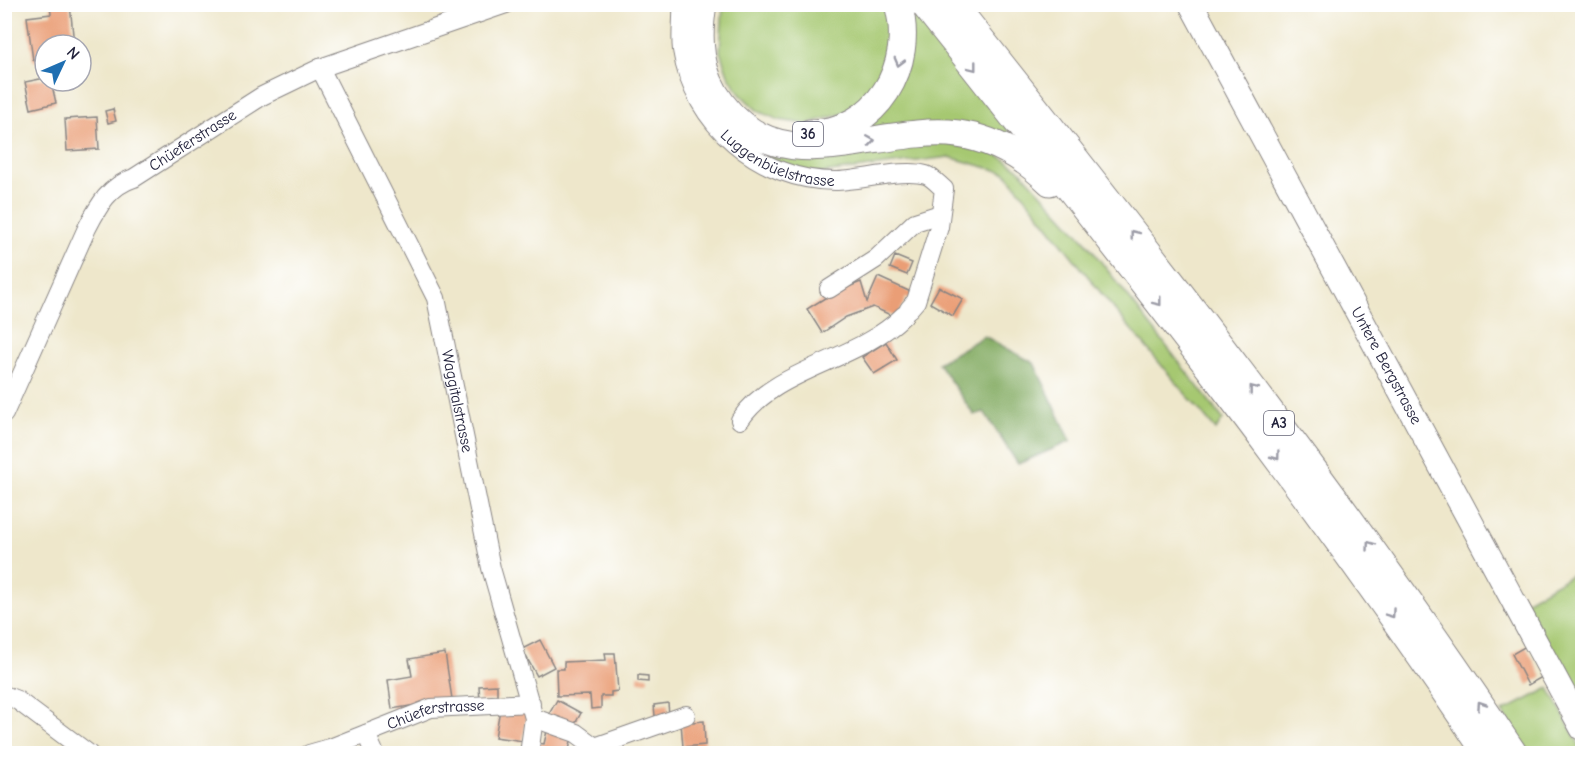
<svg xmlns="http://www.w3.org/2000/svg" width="1587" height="758" viewBox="0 0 1587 758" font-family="'Comic Neue',sans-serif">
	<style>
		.green { fill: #a6c871; stroke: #647556; stroke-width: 1.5 }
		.forest { fill: #84ac63; stroke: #53674f; stroke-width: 1.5 }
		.building { fill: #ea9e76 }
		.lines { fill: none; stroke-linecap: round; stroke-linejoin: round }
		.minor-casing { stroke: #888483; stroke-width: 20 }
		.major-casing { stroke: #888483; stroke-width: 26 }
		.highway-casing { stroke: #888483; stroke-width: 29 }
		.minor { stroke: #fff; stroke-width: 18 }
		.major { stroke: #fff; stroke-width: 24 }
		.highway { stroke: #fff; stroke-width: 27 }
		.oneway { stroke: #9c9ca7 }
		.labels { text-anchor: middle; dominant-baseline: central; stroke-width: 5; stroke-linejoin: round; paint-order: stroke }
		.shield { fill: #fff; stroke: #646476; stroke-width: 1.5 }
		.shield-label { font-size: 15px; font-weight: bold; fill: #22223b }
		.street-label { font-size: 16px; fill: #22223b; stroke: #fff }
	</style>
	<rect width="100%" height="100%" fill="#fff"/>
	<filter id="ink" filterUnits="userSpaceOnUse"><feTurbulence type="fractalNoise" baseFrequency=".0167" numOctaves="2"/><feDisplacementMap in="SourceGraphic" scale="12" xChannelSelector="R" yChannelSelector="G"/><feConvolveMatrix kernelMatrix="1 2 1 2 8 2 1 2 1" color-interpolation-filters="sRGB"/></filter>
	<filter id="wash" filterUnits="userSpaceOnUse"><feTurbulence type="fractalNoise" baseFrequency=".008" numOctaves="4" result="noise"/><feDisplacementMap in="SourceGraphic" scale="24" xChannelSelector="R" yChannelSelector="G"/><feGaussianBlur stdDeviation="1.35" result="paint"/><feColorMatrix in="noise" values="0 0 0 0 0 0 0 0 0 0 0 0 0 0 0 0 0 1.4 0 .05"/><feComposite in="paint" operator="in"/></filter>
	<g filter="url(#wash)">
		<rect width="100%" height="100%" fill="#eee7cb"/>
		<g class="green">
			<path d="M723 5H888L891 12 886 76 856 110 806 124 779 120 758 111 740 94 728 75 720 52Z"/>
			<path d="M915 15 1023 148 859 126Z"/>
			<path d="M944 142 998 155 1018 168 1085 241 1223 419 1216 430 1109 303 1006 173 949 157 806 175 764 155 769 148 816 160Z"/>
			<path d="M1582 569V700L1523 602Z"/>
			<path d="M1549 688 1582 750V753H1529L1502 712Z"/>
		</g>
		<path class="forest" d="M984 336 1034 363 1071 441 1018 464 984 412 974 415 938 363Z"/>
		<g id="blocks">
			<g class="building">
				<path d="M50 4H70L74 45H45V66L33 60 27 17 51 14Z"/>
				<path d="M45 78V81H51L56 103 31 109 25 82Z"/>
				<path d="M113 109 116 121 108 123 105 111Z"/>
				<path d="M97 117 99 149 67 151 65 119Z"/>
				<path d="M895 256 912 263 907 275 890 268Z"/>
				<path d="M878 277 913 293 910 300 906 298 897 318 873 307 846 317 822 333 807 309 833 293 861 282 867 302Z"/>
				<path d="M939 287 963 299 953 316 930 303Z"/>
				<path d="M886 342 897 360 874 374 862 357Z"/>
				<path d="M540 640 554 667 537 676 522 649Z"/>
				<path d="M1526 646 1542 677 1528 685 1512 654Z"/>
				<path d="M445 653 452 699 392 709 388 680 412 676 409 659Z"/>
				<path d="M605 653H615L618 691 611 692V696H601V708L591 709 590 695 557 696 556 669H564V662L606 660Z"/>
				<path d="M638 675 648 676V682L638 681Z"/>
				<path d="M497 685V700L480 701 479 686Z"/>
				<path d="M557 700 581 713 572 729 548 716Z"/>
				<path d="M668 703 669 715 655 716 654 705Z"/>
				<path d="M501 704 528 709 523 741 495 737Z"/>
				<path d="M704 721 705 745 683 747 681 723Z"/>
				<path d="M547 731 572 737 568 754H537V743L544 744Z"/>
			</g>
		</g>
	</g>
	<g filter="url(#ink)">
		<use href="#blocks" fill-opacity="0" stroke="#888483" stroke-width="1.5"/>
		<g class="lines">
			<g class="minor-casing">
				<g id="minor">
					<path id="s1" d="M682 4C683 19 680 35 682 50 693 124 760 181 835 181 859 181 904 168 926 175 932 177 939 185 944 189L939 227 916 301 909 309"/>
					<path id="s2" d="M320 68 436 298 491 568 534 718 529 754"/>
					<path d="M829 289 876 259 915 222 940 214"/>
					<path id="s3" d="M4 414 87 228C99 205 109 186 134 178L262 96 320 68 506 4"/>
					<path d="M740 420C776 367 856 363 904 315"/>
					<path d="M4 695 17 700 89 754"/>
					<path d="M534 718 576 733 595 747 686 715"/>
					<path d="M366 734 375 754"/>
					<path id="s4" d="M309 754 330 748 431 708 531 703"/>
				</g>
			</g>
			<g class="major-casing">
				<g id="major">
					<path id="s5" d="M1191 4 1582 728"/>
				</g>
			</g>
			<g class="highway-casing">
				<g id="highway">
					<path d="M703 4C697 40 699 74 722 104 782 185 879 124 958 134 994 139 1024 157 1050 182"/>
					<path d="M924 4C1118 249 1313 493 1487 754"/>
					<path d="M953 4C1147 248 1340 494 1514 754"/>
					<path d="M810 133C877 133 916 65 898 4"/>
				</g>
			</g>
			<use href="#minor" class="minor"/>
			<use href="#major" class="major"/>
			<use href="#highway" class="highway"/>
		</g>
		<defs><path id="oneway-chevron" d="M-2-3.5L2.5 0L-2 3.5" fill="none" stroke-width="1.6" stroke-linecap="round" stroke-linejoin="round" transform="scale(1.5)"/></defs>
		<g class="oneway">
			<use href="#oneway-chevron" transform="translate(899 62) rotate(105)"/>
			<use href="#oneway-chevron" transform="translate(973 67) rotate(52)"/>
			<use href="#oneway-chevron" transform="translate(871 141) rotate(-9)"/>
			<use href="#oneway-chevron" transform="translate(1134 234) rotate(-128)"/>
			<use href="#oneway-chevron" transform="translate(1158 302) rotate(52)"/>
			<use href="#oneway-chevron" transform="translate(1253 389) rotate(-128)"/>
			<use href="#oneway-chevron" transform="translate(1276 456) rotate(53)"/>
			<use href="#oneway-chevron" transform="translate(1370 545) rotate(-126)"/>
			<use href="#oneway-chevron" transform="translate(1391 614) rotate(55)"/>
			<use href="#oneway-chevron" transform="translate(1481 705) rotate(-124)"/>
		</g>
	</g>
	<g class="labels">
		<g class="shield">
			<rect x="793" y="122" width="30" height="24" rx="4.5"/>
			<rect x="1264" y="411" width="30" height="24" rx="4.5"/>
		</g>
		<g class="shield-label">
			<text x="808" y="134">36</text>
			<text x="1279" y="423">A3</text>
		</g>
		<g class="street-label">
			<text stroke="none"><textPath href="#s3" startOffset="344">Chüeferstrasse</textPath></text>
			<text stroke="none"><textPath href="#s1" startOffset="202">Luggenbüelstrasse</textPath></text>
			<text stroke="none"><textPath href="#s5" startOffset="411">Untere Bergstrasse</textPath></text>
			<text stroke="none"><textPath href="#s2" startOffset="363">Waggitalstrasse</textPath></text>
			<text stroke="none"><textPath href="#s4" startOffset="134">Chüeferstrasse</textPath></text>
		</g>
	</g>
	<rect width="1587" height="758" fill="none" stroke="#fff" stroke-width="24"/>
	<g transform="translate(63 63) rotate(46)"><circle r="28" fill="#ffffff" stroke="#a7a7b1" stroke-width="1.5"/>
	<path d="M0-4.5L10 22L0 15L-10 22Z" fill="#1f6fb2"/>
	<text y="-9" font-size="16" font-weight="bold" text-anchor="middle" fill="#22223b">N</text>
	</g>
</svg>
